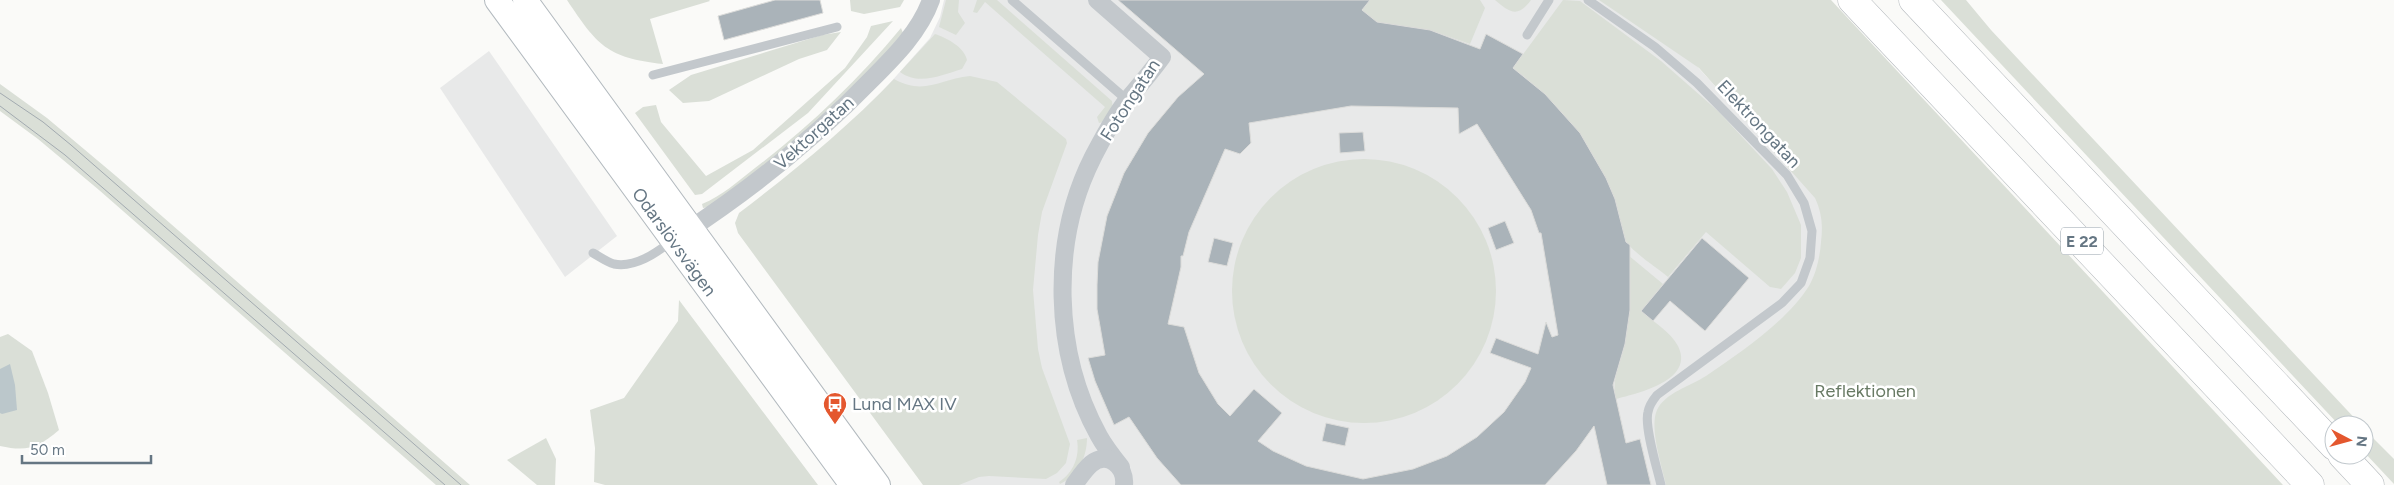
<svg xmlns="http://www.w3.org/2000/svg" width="2394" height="485" viewBox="0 0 2394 485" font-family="Figtree,sans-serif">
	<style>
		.built { fill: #e8e9e9 }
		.green { fill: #dadfd7 }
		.water { fill: #bbc7cb }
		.building { fill: #aab3b9; stroke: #dcdcda; fill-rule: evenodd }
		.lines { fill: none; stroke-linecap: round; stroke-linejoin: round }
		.secondary-casing { stroke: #b3babf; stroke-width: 26 }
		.motorway-casing { stroke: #b4b9bd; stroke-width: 29 }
		.service { stroke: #c3c8cc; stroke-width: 9 }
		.minor { stroke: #c3c8cc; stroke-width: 18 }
		.secondary { stroke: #fff; stroke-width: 24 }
		.motorway { stroke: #fff; stroke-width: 28 }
		.tram { stroke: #a2aab0; stroke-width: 1 }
		.labels { text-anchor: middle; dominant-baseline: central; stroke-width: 5; stroke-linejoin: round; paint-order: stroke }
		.shield { fill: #fff; stroke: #939fa8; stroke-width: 1 }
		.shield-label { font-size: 16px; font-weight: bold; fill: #657683 }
		.street-label { font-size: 18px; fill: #657683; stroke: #fff }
		.park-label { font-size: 18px; fill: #687a64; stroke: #fff }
		.poi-label { font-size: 18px; fill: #657683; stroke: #fff; text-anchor: start }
	</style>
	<rect width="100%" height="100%" fill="#fafaf8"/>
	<g class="built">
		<path d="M944 0H1601L1695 64 2078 485H924L865 111 930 38 940 17Z"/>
		<path d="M489 51 617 236 565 277 440 88Z"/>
	</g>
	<g class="green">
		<path d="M567 0H709L710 1 650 19 663 64C607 58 597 45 567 0Z"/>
		<path d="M850 0H904L900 7 864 14 851 11Z"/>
		<path d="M946 0H959L958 12 965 23 956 35 939 27Z"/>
		<path d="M977 0H997L1112 101 1113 110 1104 122 1099 123 1097 117 1105 107 985 2 977 13 973 12Z"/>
		<path d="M1370 0H1480L1485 8 1470 44 1430 30 1377 22 1362 10Z"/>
		<path d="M1495 0H1531C1518 18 1510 13 1495 0Z"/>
		<path d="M1563 0 1580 1 1661 61 1718 111 1772 169 1787 192 1801 225V258L1795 273 1781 289 1770 287 1706 232 1668 277C1656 267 1638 256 1627 243 1623 237 1618 206 1613 196 1592 143 1559 102 1513 68Z"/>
		<path d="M1599 0H1831L2283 485H1666C1662 466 1649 428 1657 410 1665 393 1690 386 1706 376 1740 353 1787 321 1809 286 1816 274 1820 257 1821 242 1823 226 1822 213 1815 198L1699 68Z"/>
		<path d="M1941 0H1966L1991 30 2361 425H2339Z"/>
		<path d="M893 21 808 113 702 194 695 195 635 113 643 107 656 105 661 122 706 176 753 150 845 68 867 37 871 26Z"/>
		<path d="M901 28 903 33 858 86 776 158 709 207 703 208 702 204C722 196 738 181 755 168 809 127 858 80 901 28Z"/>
		<path d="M841 32 827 50 799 59 709 101 683 103 669 90 691 75 822 35Z"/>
		<path d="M935 34C947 38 964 47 967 60L962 69C942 75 919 86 900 72Z"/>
		<path d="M970 76 997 82 1066 139 1067 143 1042 212 1038 235 1033 290 1038 349 1042 368 1070 444 1066 463 1057 473 1046 479 989 476 979 477 959 485H923L738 233 735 223 739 213C794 171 846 129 894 79 925 96 939 79 970 76Z"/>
		<path d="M0 84 47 118 116 176 470 485H436L99 190 38 139 0 111Z"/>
		<circle cx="1364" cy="291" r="132"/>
		<path d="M1628 255 1663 284 1641 311C1652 321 1671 332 1678 346 1695 380 1639 393 1616 399 1611 377 1621 365 1625 343 1630 314 1631 285 1628 255Z"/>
		<path d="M679 300 818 485H605L594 482 595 448 590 410 624 398 678 321Z"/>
		<path d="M8 334 32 351 48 393 59 430C38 448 27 452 0 446V337Z"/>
		<path d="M2364 429 2394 459V484L2364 452Z"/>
		<path d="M546 438 556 459 555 485H537L507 460Z"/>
		<path d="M1087 438C1087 457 1078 476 1060 484L1059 482C1073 473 1080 457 1077 440Z"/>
	</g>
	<path class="water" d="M10 364 15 385 17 410 2 414 0 413V369Z"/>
	<g class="building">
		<path d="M775 0H820L823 13 724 40 718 16Z"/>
		<path d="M1118 0H1370L1362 10 1377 22 1430 30 1480 49 1486 34 1523 54 1513 68 1545 94 1580 133 1606 178 1615 199 1626 242 1630 245V310L1625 344 1613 385 1626 443 1640 439 1651 485H1607L1594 426 1576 451 1545 485H1181L1157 458 1129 417 1114 425 1095 381 1088 358 1105 355 1097 309V285L1098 262 1107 216 1124 173 1148 133 1178 97 1204 74ZM1351 106 1458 108 1459 134 1477 124 1531 210 1539 233H1541L1558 335 1552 337 1546 322 1538 354 1496 338 1490 353 1531 368 1525 382 1504 412 1477 437 1447 456 1413 469 1363 479 1306 466 1273 451 1258 441 1282 413 1254 389 1230 416 1218 404 1199 373 1184 327 1168 324 1181 267V256H1183L1189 232 1225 149 1240 154 1251 143 1249 123Z"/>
		<path d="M1363 132 1365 151 1340 153 1339 133Z"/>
		<path d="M1505 221 1514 243 1496 250 1488 228Z"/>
		<path d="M1214 238 1233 243 1227 266 1208 262Z"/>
		<path d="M1702 238 1749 278 1705 331 1670 301 1653 321 1641 311Z"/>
		<path d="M1326 423 1349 428 1345 446 1322 441Z"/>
	</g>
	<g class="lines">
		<g class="secondary-casing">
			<g id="secondary">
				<path id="s1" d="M497 0 852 485"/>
				<path d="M525 0 878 485"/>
			</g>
		</g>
		<g class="motorway-casing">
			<g id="motorway">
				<path d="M1852 0 2310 485"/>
				<path d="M1913 0 2334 446"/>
				<path d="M2342 455 2370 485"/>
			</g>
		</g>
		<g class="service">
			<path d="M1012 0 1127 100"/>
			<path d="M1588 0 1655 47 1697 83 1743 130 1787 175 1804 203 1812 231 1810 258 1801 283 1782 303 1657 395C1653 400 1649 405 1648 412 1644 426 1657 468 1661 485"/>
			<path d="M1527 35 1549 0"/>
			<path d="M653 75 837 27"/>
			<path d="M593 253C600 257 607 262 614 264 635 268 656 253 672 241"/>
		</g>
		<g class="minor">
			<path d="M1097 0 1162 57C1151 72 1140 85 1128 99 1114 116 1103 138 1093 157 1050 242 1053 353 1099 436 1105 447 1113 457 1121 467"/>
			<path d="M681 235C750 190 815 138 872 79 895 56 920 31 931 0"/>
			<path d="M1074 485C1079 478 1085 469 1091 464 1108 450 1126 467 1124 485"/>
		</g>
		<use href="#secondary" class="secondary"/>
		<use href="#motorway" class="motorway"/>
		<g class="tram">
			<path d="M0 93 43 122 71 145 461 485"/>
			<path d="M0 106 65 155 445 485"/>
		</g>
	</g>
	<defs>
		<g id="bus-pin" transform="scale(1.25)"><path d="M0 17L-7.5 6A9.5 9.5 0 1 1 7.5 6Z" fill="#e4572e" stroke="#fff"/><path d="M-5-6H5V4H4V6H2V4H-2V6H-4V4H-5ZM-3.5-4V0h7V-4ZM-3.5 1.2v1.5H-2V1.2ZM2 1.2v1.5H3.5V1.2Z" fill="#fff"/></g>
	</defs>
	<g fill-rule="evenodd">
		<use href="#bus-pin" x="835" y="404"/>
	</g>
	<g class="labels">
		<rect class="shield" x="2061" y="227.5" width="42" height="27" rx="4"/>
		<g class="shield-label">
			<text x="2082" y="241">E 22</text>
		</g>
		<g class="street-label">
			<text transform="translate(1130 100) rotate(-57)">Fotongatan</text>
			<text transform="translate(1759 124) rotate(47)">Elektrongatan</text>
			<text transform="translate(814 133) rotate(-42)">Vektorgatan</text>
			<text stroke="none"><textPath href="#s1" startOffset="300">Odarslövsvägen</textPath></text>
		</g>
		<g class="park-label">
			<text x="1865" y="391">Reflektionen</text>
		</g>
		<g class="poi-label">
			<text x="852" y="404">Lund MAX IV</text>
		</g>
	</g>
	<g transform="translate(2349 440) rotate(96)"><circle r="24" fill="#ffffff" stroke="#c1c8cd"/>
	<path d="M0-4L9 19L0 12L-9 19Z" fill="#e4572e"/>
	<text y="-8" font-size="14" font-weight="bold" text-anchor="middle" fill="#657683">N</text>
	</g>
	<path d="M22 455v8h129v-8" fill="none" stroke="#657683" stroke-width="2.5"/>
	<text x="30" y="455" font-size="15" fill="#657683" stroke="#ffffff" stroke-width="4" paint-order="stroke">50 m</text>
</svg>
